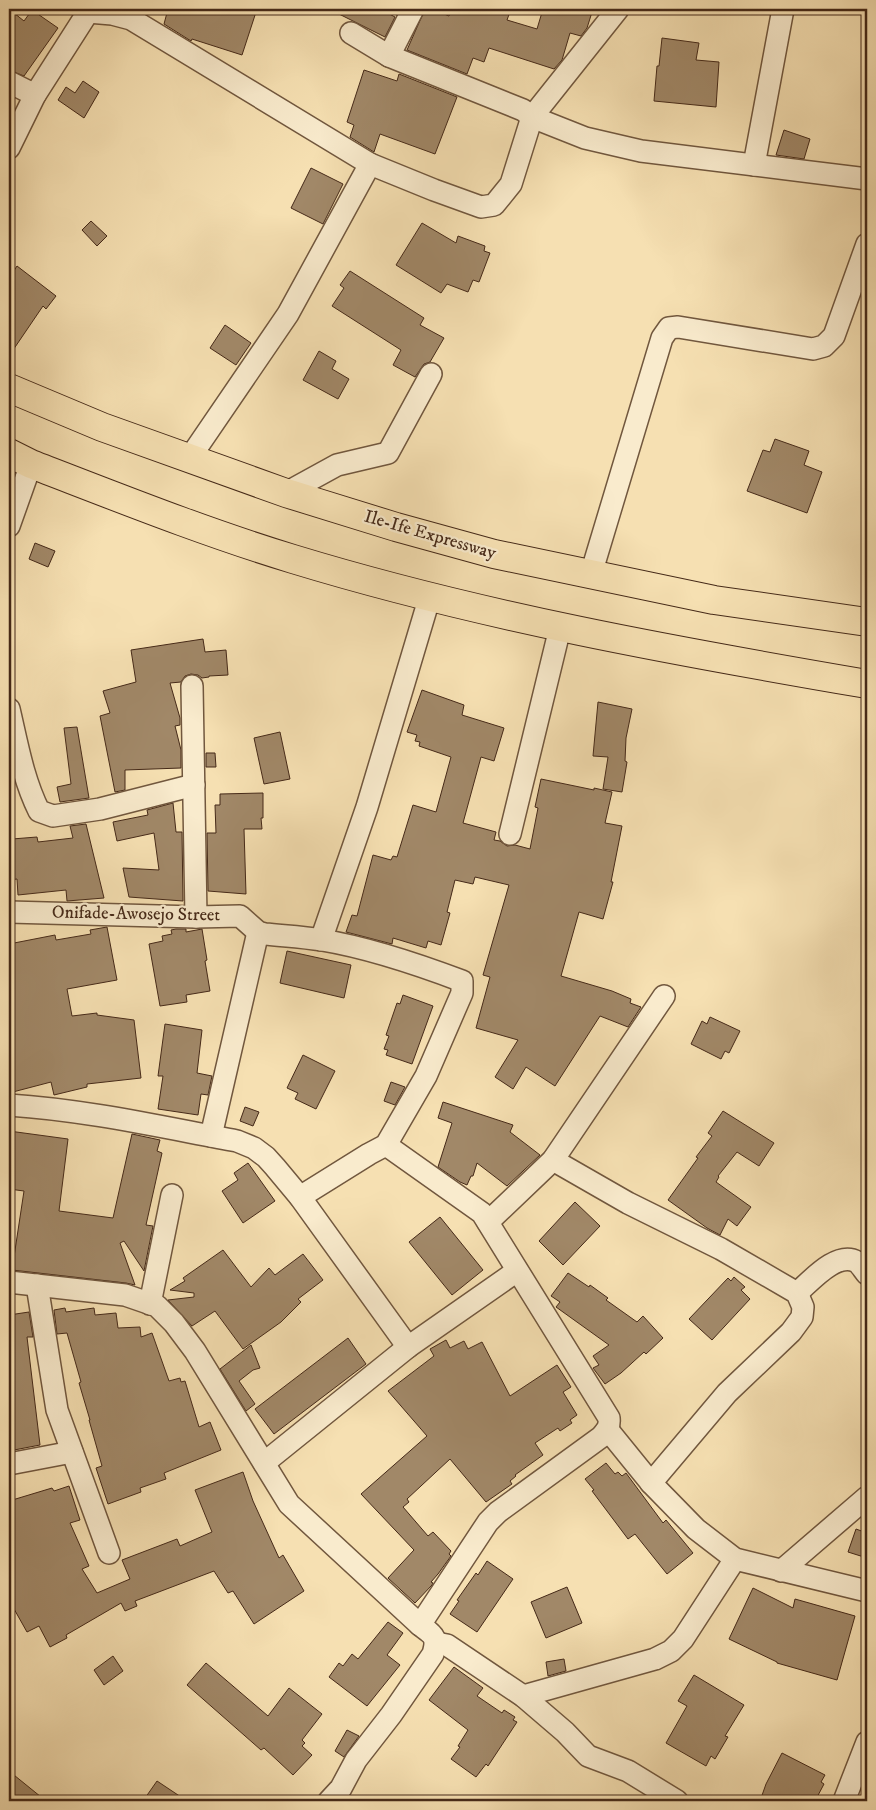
<svg xmlns="http://www.w3.org/2000/svg" width="876" height="1810" viewBox="0 0 876 1810" font-family="'IM FELL DW Pica',serif">
	<style>
		.building { fill: #a18868; stroke: #452918 }
		.lines { fill: none; stroke-linecap: round; stroke-linejoin: round }
		.minor-casing { stroke: #71573e; stroke-width: 24 }
		.highway-casing { stroke: #452918; stroke-width: 30 }
		.minor { stroke: #f9ebcd; stroke-width: 21 }
		.highway { stroke: #f6e0b2; stroke-width: 28 }
		.labels { text-anchor: middle; dominant-baseline: central; stroke-width: 4.5; stroke-linejoin: round; paint-order: stroke }
		.street-label { font-size: 18px; fill: #452918; stroke: #f9ebcd }
	</style>
	<rect width="100%" height="100%" fill="#f6e0b2"/>
	<filter id="stains"><feTurbulence type="fractalNoise" baseFrequency=".004" numOctaves="4"/><feColorMatrix values="0 0 0 0 .2 0 0 0 0 .09 0 0 0 0 .02 0 0 0 .5 -.17"/></filter>
	<radialGradient id="worn" r=".72"><stop offset=".6" stop-color="#630" stop-opacity="0"/><stop offset="1" stop-color="#630" stop-opacity=".3"/></radialGradient>
	<g class="building">
		<path d="M9 9 24 21 32 10 58 28 24 76 9 70Z"/>
		<path d="M168 9H257L242 55 192 39 191 41 164 24Z"/>
		<path d="M329 9H380L395 17 385 37Z"/>
		<path d="M425 9H432L449 16 452 9H511L507 20 537 29 543 9H593L587 28 581 36 570 33 562 60 554 69 489 48 484 62 473 58 467 74 407 50Z"/>
		<path d="M662 38 699 43 696 60 719 62 716 107 654 101 657 66H659Z"/>
		<path d="M364 70 397 81 399 74 457 97 435 154 380 134 374 152 350 137 354 125 347 122Z"/>
		<path d="M83 81 99 92 84 118 58 100 66 87 75 93Z"/>
		<path d="M784 130 810 139 804 159 776 155Z"/>
		<path d="M311 168 343 184 323 224 291 208Z"/>
		<path d="M91 221 107 236 97 246 82 230Z"/>
		<path d="M422 223 456 243 458 236 485 246 484 251 490 253 479 282 473 280 468 292 447 284 441 293 396 265Z"/>
		<path d="M17 266 56 296 46 309 43 306 9 356V278Z"/>
		<path d="M350 271 424 318 420 325 444 338 430 362 424 364 415 377 393 365 401 350 332 306 344 288 340 285Z"/>
		<path d="M225 325 251 343 236 365 210 348Z"/>
		<path d="M319 351 336 361 332 369 349 379 338 399 303 380Z"/>
		<path d="M775 439 809 451 804 465 822 472 807 513 747 491 763 450 770 452Z"/>
		<path d="M35 543 55 551 48 567 29 559Z"/>
		<path d="M203 639 205 652 226 650 228 675 209 676V677L202 678 198 675 191 674 185 676 181 682 170 683 180 718V725L175 726 181 750V768L125 770V790L115 792 100 716 110 713 103 691 136 682 131 650Z"/>
		<path d="M422 690 464 705 462 715 504 728 494 761 481 757 463 823 496 832 494 840 500 841 507 846 515 845 530 849 538 808 535 807 541 779 594 790V788L612 792 605 823 622 826 611 882H613L603 919 579 912 561 976 612 991 631 999 630 1003 641 1007 628 1027 600 1016 555 1086 526 1067 513 1089 495 1077 518 1040 476 1028 490 977 483 975 509 885 475 877 473 884 455 880 447 912 450 913 441 945 428 941 426 948 393 938 392 944 346 932 352 915 357 916 373 855 391 860 393 856 397 857 413 805 436 812 451 757 419 746 420 742 415 741 417 735 407 732Z"/>
		<path d="M598 702 632 709 626 738 625 761 627 762 622 792 603 789 608 757 593 756Z"/>
		<path d="M77 727 89 798 60 802 57 787 71 784 64 728Z"/>
		<path d="M280 732 290 779 264 784 254 738Z"/>
		<path d="M206 753H215L216 767H206Z"/>
		<path d="M263 793V818H261L262 829H244L246 894 208 891 207 833H216L215 805H220V794Z"/>
		<path d="M173 803 176 832H182L183 901 129 897 123 868 159 870 154 833 117 841 113 822 148 815 147 810Z"/>
		<path d="M86 824 104 898 67 901 66 890 18 895 17 879 9 880V861L14 860 12 839 37 837 38 842 73 838 70 826Z"/>
		<path d="M107 927 117 980 67 989 72 1016 97 1013V1015L134 1020 141 1078 87 1084V1087L54 1095 51 1082 9 1093V944L55 935 56 940 91 934 90 930Z"/>
		<path d="M176 929H186V932L202 929 207 960 205 961 210 991 186 995 187 1002 160 1006 149 944 163 941 162 936 172 934 171 930Z"/>
		<path d="M287 951 351 965 344 998 280 983Z"/>
		<path d="M403 995 433 1006 412 1064 386 1055 388 1050 384 1049 389 1036 386 1035 397 1003 400 1004Z"/>
		<path d="M710 1017 740 1031 729 1053 725 1051 721 1059 691 1044 702 1021 707 1024Z"/>
		<path d="M165 1024 202 1030 197 1073 212 1076 208 1095 201 1094 198 1115 158 1109 163 1076H158Z"/>
		<path d="M303 1055 335 1071 316 1109 295 1099 298 1093 287 1088Z"/>
		<path d="M391 1082 405 1087 395 1105 384 1101Z"/>
		<path d="M443 1102 513 1125 510 1132 540 1155 507 1186 477 1163 473 1176H471L467 1185 460 1182 438 1167 452 1123 438 1118Z"/>
		<path d="M245 1107 259 1112 253 1126 240 1121Z"/>
		<path d="M723 1111 774 1143 759 1166 737 1152 718 1176 719 1177 716 1182 751 1207 737 1226 728 1219 720 1235 707 1228 668 1200 698 1158 696 1157 712 1136 708 1133Z"/>
		<path d="M9 1131 68 1139 59 1211 113 1218 132 1134 160 1140 157 1151 162 1153 146 1225 153 1226 144 1271 124 1241 120 1243 135 1285 126 1283 12 1270 24 1191 9 1189Z"/>
		<path d="M248 1163 275 1201 243 1223 222 1191 238 1180 234 1173Z"/>
		<path d="M575 1202 600 1226 563 1265 539 1241Z"/>
		<path d="M440 1217 483 1270 452 1295 409 1242Z"/>
		<path d="M223 1250 251 1287 269 1268 275 1275 303 1254 323 1280 298 1299 301 1302 281 1322 243 1349 215 1311 192 1326 168 1300 194 1297V1293L170 1290 185 1281 183 1278Z"/>
		<path d="M568 1273 589 1287 590 1285 608 1298 606 1300 637 1322 643 1316 663 1338 646 1354 644 1352 621 1373 605 1384 593 1368 599 1365 593 1356 609 1345 556 1307 560 1302 551 1296Z"/>
		<path d="M734 1277 745 1287 741 1290 750 1299 712 1340 689 1319 728 1278 731 1281Z"/>
		<path d="M65 1308 66 1312 94 1308 95 1315 116 1313 118 1328 140 1327 141 1337 152 1333 169 1381 180 1378 181 1382 185 1381 199 1427 210 1422 221 1450 164 1473 166 1479 140 1488 141 1492 108 1504 96 1468 102 1466 89 1420H90L79 1383 81 1382 67 1333 57 1334 54 1310Z"/>
		<path d="M29 1312 33 1337H27L40 1445 9 1451V1315Z"/>
		<path d="M348 1338 366 1364 274 1434 255 1409Z"/>
		<path d="M446 1340 450 1348 464 1341 468 1349 482 1342 510 1396 557 1365 571 1387 563 1392 577 1415 570 1420 572 1423 560 1431 558 1428 535 1443 543 1455 515 1475 516 1476 510 1481 512 1484 486 1502 450 1459 407 1499 409 1502 403 1507 428 1536 433 1532 451 1551 449 1554 451 1556 438 1574 431 1582 433 1583 432 1585 415 1603 388 1578 414 1550 361 1494 427 1436 388 1391 434 1356 430 1349Z"/>
		<path d="M251 1345 260 1368 253 1370 239 1381 255 1404 246 1411 220 1369Z"/>
		<path d="M606 1463 615 1474 618 1472 622 1476 626 1473 663 1523 666 1520 693 1553 667 1574 635 1534 628 1539 592 1491 594 1490 585 1479Z"/>
		<path d="M243 1472 253 1501 279 1558 283 1555 304 1591 254 1624 233 1591 228 1593 214 1571 135 1601 137 1606 125 1611 121 1603 66 1635 67 1638 50 1647 39 1626 27 1632 9 1600V1501L52 1488 54 1491 69 1486 80 1520 70 1523 89 1566 82 1569 97 1593 130 1579 122 1560 177 1539 180 1546 212 1532 195 1490Z"/>
		<path d="M856 1529 867 1533V1558L848 1552Z"/>
		<path d="M487 1561 513 1579 477 1632 450 1614 459 1601 457 1600 476 1573 478 1575Z"/>
		<path d="M567 1587 582 1623 546 1638 531 1602Z"/>
		<path d="M753 1588 793 1608 795 1599 855 1616 837 1680 777 1663V1662L729 1639Z"/>
		<path d="M388 1622 403 1633 387 1655 400 1665 367 1706 329 1677 339 1663 343 1666 352 1654 358 1659Z"/>
		<path d="M113 1656 123 1671 104 1685 94 1670Z"/>
		<path d="M564 1659 566 1671 548 1676 546 1662Z"/>
		<path d="M206 1663 268 1716 289 1688 322 1714 302 1740 305 1743 302 1746 312 1755 293 1775 264 1748 261 1750 187 1685Z"/>
		<path d="M454 1667 483 1688 477 1696 502 1713 504 1710 515 1717 513 1720 517 1722 488 1766 486 1764 476 1777 451 1759 460 1747 458 1746 468 1730 429 1700Z"/>
		<path d="M694 1675 744 1705 725 1736 728 1737 715 1759 711 1756 706 1766 666 1743 687 1706 678 1701Z"/>
		<path d="M347 1730 359 1736 344 1757 335 1751Z"/>
		<path d="M782 1753 825 1775 821 1782 824 1784 815 1801H760L766 1784Z"/>
		<path d="M9 1771 46 1801H9Z"/>
		<path d="M157 1781 187 1801H143Z"/>
	</g>
	<g class="lines">
		<g class="minor-casing">
			<g id="minor">
				<path d="M88 12 112 14 131 19 370 164 434 190 481 207 494 205 511 184 532 117 618 9"/>
				<path d="M351 33 389 56 523 110 532 117 585 138 641 151 867 179"/>
				<path d="M389 56 413 9"/>
				<path d="M9 82 35 95"/>
				<path d="M9 148 35 95 90 9"/>
				<path d="M754 165 783 9"/>
				<path d="M189 459 288 314 370 164"/>
				<path d="M286 493 337 465 388 453 431 374"/>
				<path d="M9 526 31 464"/>
				<path d="M591 574 662 338 669 328 678 327 813 349 824 346 834 336 867 244"/>
				<path d="M192 686 196 917"/>
				<path d="M9 709C17 743 23 779 39 811L53 816 100 809 194 785"/>
				<path d="M510 834 560 628"/>
				<path d="M9 912 196 917 240 916 258 932 265 934C284 936 303 937 322 940 370 948 417 964 462 981V993L426 1076 386 1145 369 1154 300 1197"/>
				<path d="M321 940 367 807 430 596"/>
				<path d="M9 1105C86 1110 161 1127 237 1141L254 1148 266 1157 275 1167 300 1197 408 1347"/>
				<path d="M211 1136 258 932"/>
				<path d="M386 1145 482 1213 609 1418C610 1427 607 1430 601 1437L498 1512 488 1522 420 1625"/>
				<path d="M553 1160 628 1203 721 1249 797 1293 803 1307 802 1317 791 1332 727 1393 651 1483"/>
				<path d="M488 1222 553 1160 664 996"/>
				<path d="M9 1282 125 1295 157 1306 174 1323 195 1351 289 1504 420 1625C433 1635 438 1636 433 1654L391 1715 356 1760 341 1788 329 1801"/>
				<path d="M37 1285 57 1410 109 1553"/>
				<path d="M797 1293C810 1282 837 1250 857 1262 861 1265 864 1271 867 1274"/>
				<path d="M150 1304 172 1195"/>
				<path d="M608 1430 651 1483 696 1529 735 1559 867 1591"/>
				<path d="M264 1463 408 1347 517 1271"/>
				<path d="M9 1464 72 1452"/>
				<path d="M781 1571 867 1497"/>
				<path d="M436 1643 447 1645 523 1696 565 1732 588 1756 628 1771 677 1801"/>
				<path d="M523 1696 655 1659 671 1651 683 1639 735 1559"/>
				<path d="M844 1801 867 1742"/>
			</g>
		</g>
		<g class="highway-casing">
			<g id="highway">
				<path d="M9 388 102 427 286 493 396 527 494 554 714 600 867 622"/>
				<path d="M9 453 31 464C117 497 204 532 293 559 480 616 674 651 867 684"/>
			</g>
		</g>
		<use href="#minor" class="minor"/>
		<use href="#highway" class="highway"/>
	</g>
	<g class="labels">
		<g class="street-label">
			<text transform="translate(430 535) rotate(16)">Ile-Ife Expressway</text>
			<text transform="translate(136 914) rotate(1)">Onifade-Awosejo Street</text>
		</g>
	</g>
	<rect width="876" height="1810" fill="none" stroke="#f6e0b2" stroke-width="30"/>
	<rect x="10" y="10" width="856" height="1790" fill="none" stroke="#452918" stroke-width="2.5"/>
	<rect x="15" y="15" width="846" height="1780" fill="none" stroke="#452918"/>
	<rect width="100%" height="100%" filter="url(#stains)"/>
	<rect width="100%" height="100%" fill="url(#worn)"/>
</svg>
